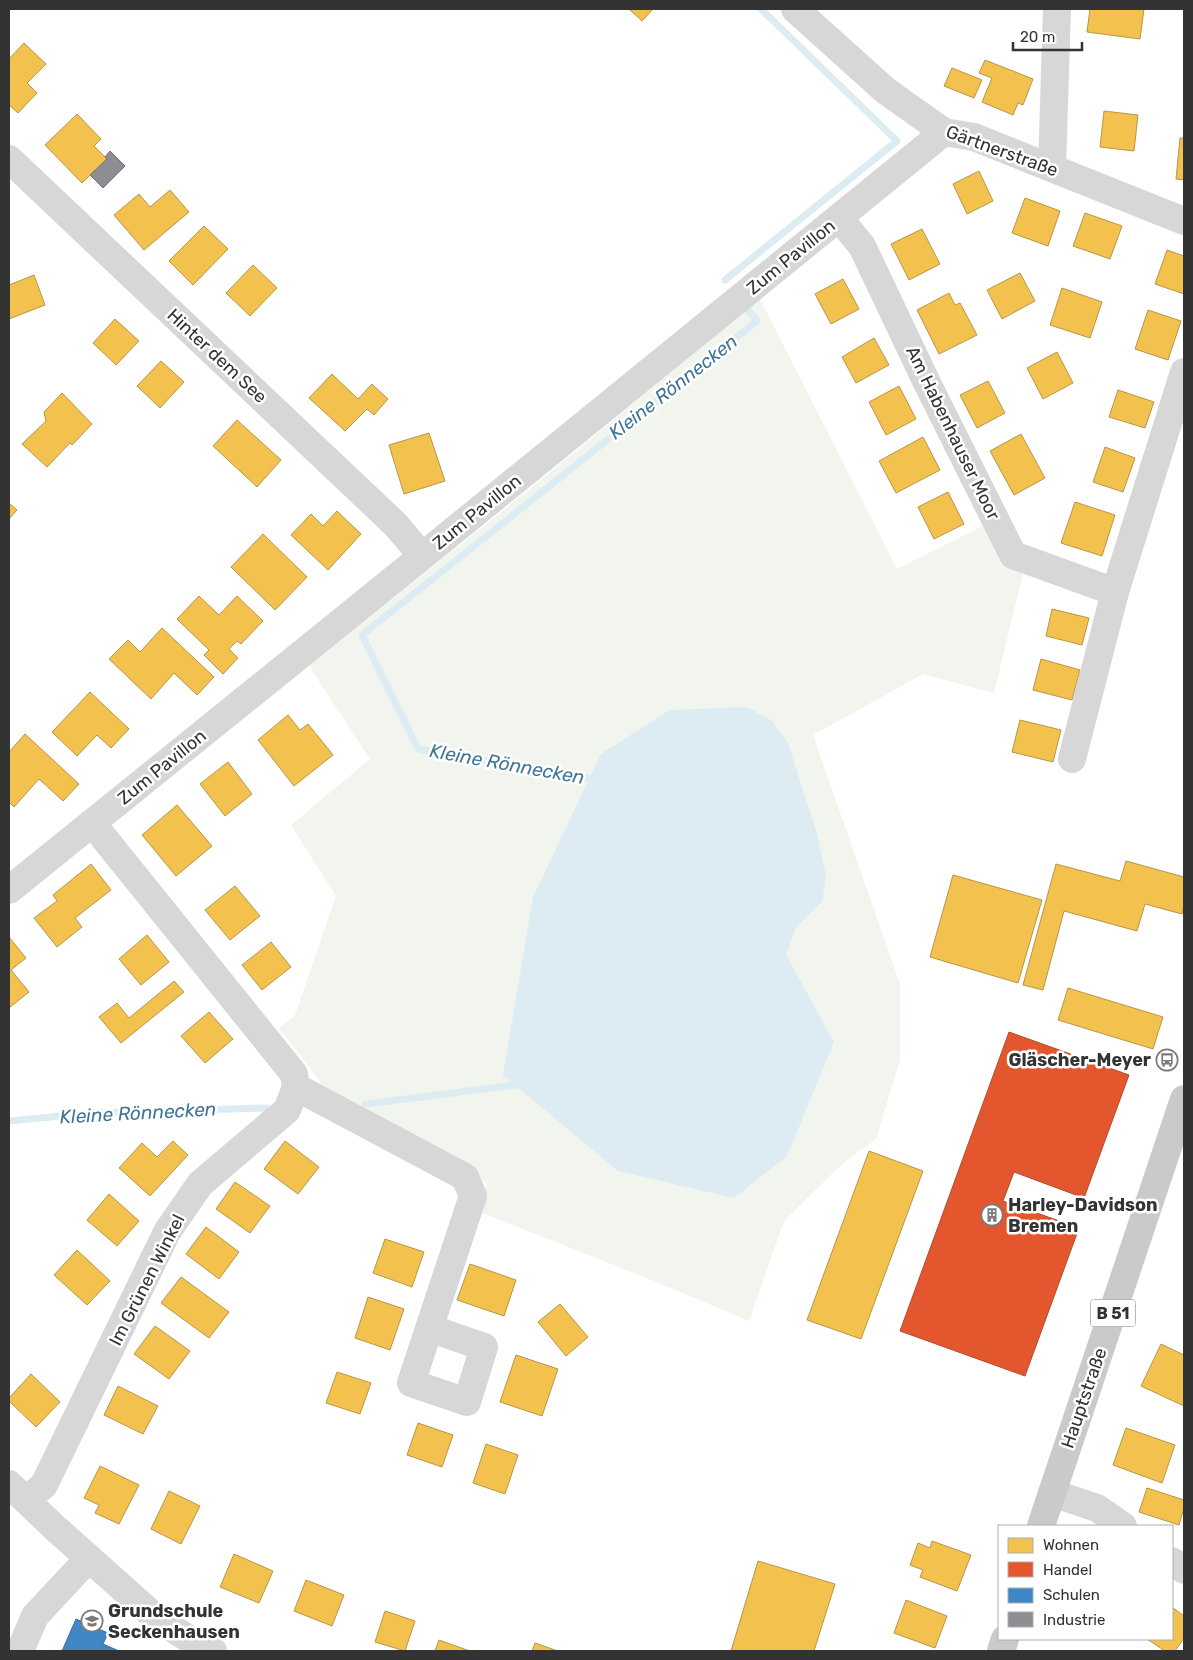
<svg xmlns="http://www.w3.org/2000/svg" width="1193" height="1660" viewBox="0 0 1193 1660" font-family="Rubik,sans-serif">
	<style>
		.green { fill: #f1f5ed }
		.water { fill: #ddebf3 }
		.homes { fill: #f2c14e; stroke: #b99646 }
		.shops { fill: #e4572e; stroke: #af4c30 }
		.schools { fill: #3f88c5; stroke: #3b6e99 }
		.industry { fill: #8d8d92; stroke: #727276 }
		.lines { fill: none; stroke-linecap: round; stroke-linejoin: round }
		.stream { stroke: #ddebf3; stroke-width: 7 }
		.minor { stroke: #d7d7d7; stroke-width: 28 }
		.major { stroke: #cacaca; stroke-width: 28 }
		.labels { text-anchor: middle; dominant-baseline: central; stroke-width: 5; stroke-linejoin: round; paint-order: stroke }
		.shield { fill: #fff; stroke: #707070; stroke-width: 1 }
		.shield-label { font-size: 16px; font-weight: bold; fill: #333 }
		.street-label { font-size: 18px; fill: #333; stroke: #fff }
		.poi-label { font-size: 18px; font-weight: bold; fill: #333; stroke: #fff; text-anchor: start }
		.water-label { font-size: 19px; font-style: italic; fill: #3f7597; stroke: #fff }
	</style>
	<rect width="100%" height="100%" fill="#fff"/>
	<path class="green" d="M760 299 897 569 983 526 1002 565 1023 573 994 693 923 674 813 735 900 984V1060L876 1139 842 1164 784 1221 749 1321 654 1281 480 1212 487 1184 458 1160 328 1094 311 1069 279 1028 295 1015 336 896 291 825 370 759 309 666 525 493Z"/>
	<path class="water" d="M747 707 772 721 788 743 816 831 826 875 822 901 795 929 786 955 834 1042 787 1156 734 1198 618 1171 503 1075 533 897 601 754 670 710Z"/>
	<g class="homes">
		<path d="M629 9H653L642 21Z"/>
		<path d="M1090 9H1144L1140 39 1087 32Z"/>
		<path d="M24 43 46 64 27 83 37 93 18 113 9 105V59Z"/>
		<path d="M985 60 1033 79 1023 105 1018 103 1013 115 982 102 992 78 979 73Z"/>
		<path d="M952 68 982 80 974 98 944 86Z"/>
		<path d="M1104 111 1138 115 1134 151 1100 147Z"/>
		<path d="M77 114 101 139 94 146 107 159 82 183 45 145Z"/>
		<path d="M1180 138H1184V180L1176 179Z"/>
		<path d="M979 171 993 201 967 214 953 184Z"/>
		<path d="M170 190 189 212 144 250 114 215 139 194 150 207Z"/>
		<path d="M1025 198 1060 211 1048 246 1012 233Z"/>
		<path d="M1085 213 1122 226 1110 259 1073 246Z"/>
		<path d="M204 226 228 249 193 285 169 261Z"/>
		<path d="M922 229 940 264 909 280 891 244Z"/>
		<path d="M1167 250 1184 256V294L1155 284Z"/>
		<path d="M253 265 277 288 250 316 226 293Z"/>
		<path d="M1020 273 1035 301 1002 319 987 290Z"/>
		<path d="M34 275 45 305 9 319V285Z"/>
		<path d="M843 279 859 309 831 324 815 294Z"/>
		<path d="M1062 288 1102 302 1090 338 1050 325Z"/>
		<path d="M949 293 955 305 960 303 977 335 939 354 917 310Z"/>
		<path d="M1148 310 1181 321 1168 360 1135 349Z"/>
		<path d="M115 319 139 341 116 365 93 343Z"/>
		<path d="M874 338 889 365 856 383 842 357Z"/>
		<path d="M1057 352 1073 383 1043 399 1027 368Z"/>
		<path d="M161 361 184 382 160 408 137 386Z"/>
		<path d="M332 374 358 399 372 384 388 399 374 415 367 409 345 431 309 398Z"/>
		<path d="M988 381 1005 413 977 428 960 395Z"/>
		<path d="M899 386 916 419 886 435 869 402Z"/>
		<path d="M1118 390 1154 402 1145 428 1109 417Z"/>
		<path d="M62 393 92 424 72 445 70 443 47 467 22 444 46 421 44 412Z"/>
		<path d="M237 420 281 460 257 487 213 446Z"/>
		<path d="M429 433 445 481 404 494 389 445Z"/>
		<path d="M1021 434 1045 478 1014 495 990 451Z"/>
		<path d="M923 437 940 470 896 493 879 461Z"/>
		<path d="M1105 447 1135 458 1123 492 1093 482Z"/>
		<path d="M948 492 964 524 934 539 918 507Z"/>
		<path d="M1075 502 1115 515 1102 556 1061 543Z"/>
		<path d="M9 503 17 510 9 519Z"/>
		<path d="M337 511 361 534 328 570 291 535 311 514 323 526Z"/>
		<path d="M263 534 307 577 275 610 231 567Z"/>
		<path d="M199 596 219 615 237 596 263 621 241 644 237 641 229 649 238 658 223 674 204 655 209 650 177 619Z"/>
		<path d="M1052 609 1089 618 1082 645 1046 636Z"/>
		<path d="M162 628 214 677 197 695 174 673 151 699 109 659 128 640 140 652Z"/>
		<path d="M1041 659 1080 670 1072 700 1033 690Z"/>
		<path d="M90 692 129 729 111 748 97 735 77 756 52 732Z"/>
		<path d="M288 715 300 730 308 724 333 755 294 786 258 740Z"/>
		<path d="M1020 720 1061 730 1053 762 1012 752Z"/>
		<path d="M25 734 79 784 63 801 39 779 14 807 9 802V752Z"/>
		<path d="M228 762 252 794 225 816 200 784Z"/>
		<path d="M177 805 212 846 176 876 142 835Z"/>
		<path d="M1126 861 1184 877V905L1182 914 1145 904 1137 931 1064 911 1043 990 1023 985 1056 864 1120 881Z"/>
		<path d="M91 864 111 890 75 918 82 927 57 947 34 918 57 901 53 895Z"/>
		<path d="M953 875 1042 900 1018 983 930 957Z"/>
		<path d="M235 886 260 916 230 940 205 910Z"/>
		<path d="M147 935 169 962 141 985 119 959Z"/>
		<path d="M9 937 26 958 11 970 29 992 9 1008Z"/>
		<path d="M271 942 291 967 262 990 242 965Z"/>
		<path d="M174 981 184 992 121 1043 99 1017 117 1003 129 1018Z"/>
		<path d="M1068 988 1163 1017 1153 1049 1058 1020Z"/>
		<path d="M209 1012 233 1039 205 1063 181 1036Z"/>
		<path d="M173 1141 188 1155 150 1196 119 1168 142 1143 157 1157Z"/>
		<path d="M285 1141 319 1167 298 1194 264 1169Z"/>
		<path d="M869 1151 923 1171 861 1339 807 1320Z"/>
		<path d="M235 1182 270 1206 250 1233 216 1209Z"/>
		<path d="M109 1194 139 1221 117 1246 87 1220Z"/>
		<path d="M206 1227 239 1252 219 1279 186 1254Z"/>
		<path d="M385 1239 424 1252 412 1287 373 1273Z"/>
		<path d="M77 1250 110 1281 87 1305 54 1275Z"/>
		<path d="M470 1264 516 1280 504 1316 457 1300Z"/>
		<path d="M181 1277 229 1312 209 1338 161 1303Z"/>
		<path d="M368 1297 404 1309 390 1350 355 1338Z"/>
		<path d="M560 1304 588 1337 566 1356 538 1322Z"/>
		<path d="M155 1326 190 1351 169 1379 134 1354Z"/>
		<path d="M1161 1344 1184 1355V1406L1141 1386Z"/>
		<path d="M516 1355 558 1369 542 1416 500 1402Z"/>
		<path d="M337 1372 371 1383 360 1414 326 1403Z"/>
		<path d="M31 1374 60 1402 36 1427 9 1401V1398Z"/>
		<path d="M118 1386 158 1406 143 1434 104 1415Z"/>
		<path d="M418 1423 453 1435 442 1467 407 1455Z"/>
		<path d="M1126 1428 1175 1445 1162 1483 1113 1465Z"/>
		<path d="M486 1444 518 1455 505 1494 473 1483Z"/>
		<path d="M100 1466 139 1485 119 1524 95 1513 99 1505 84 1498Z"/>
		<path d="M1147 1488 1184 1500V1508L1179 1525 1139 1512Z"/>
		<path d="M169 1491 200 1506 181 1544 151 1529Z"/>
		<path d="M932 1541 971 1555 957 1591 920 1577 923 1570 910 1565 918 1543 930 1548Z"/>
		<path d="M234 1554 273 1571 259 1603 220 1587Z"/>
		<path d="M758 1561 835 1584 814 1651H731Z"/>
		<path d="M306 1580 344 1595 332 1626 294 1611Z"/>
		<path d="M906 1600 947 1616 935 1648 894 1633Z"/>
		<path d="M1172 1607 1184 1616V1638L1175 1651H1165L1147 1639H1172Z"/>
		<path d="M385 1611 415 1621 405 1651 375 1642Z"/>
		<path d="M439 1640 470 1651H435Z"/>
		<path d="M535 1643 555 1650V1651H532Z"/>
	</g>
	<path class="shops" d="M1009 1032 1129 1075 1084 1198 1014 1172 1003 1201 1079 1228 1025 1376 900 1331Z"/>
	<path class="schools" d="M76 1619 108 1633 103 1644 119 1651H62Z"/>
	<path class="industry" d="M110 151 125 166 103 188 90 175 107 159 105 157Z"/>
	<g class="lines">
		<g class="stream">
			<path d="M725 280 897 141 761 9"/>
			<path d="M598 780 418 749 362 635 757 321 749 311"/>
			<path d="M366 1104 523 1084"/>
			<path d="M9 1121 93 1113 267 1108"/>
		</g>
		<g class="minor">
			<path d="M795 9 886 91 944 132 974 137 1184 221"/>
			<path d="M9 159 396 525 422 556"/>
			<path d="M1052 168 1057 9"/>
			<path d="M839 218 862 246 928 385 1013 555 1115 592"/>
			<path d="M1072 759 1115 592 1184 372"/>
			<path d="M9 890 404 571 944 132"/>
			<path d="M296 1087 465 1177 473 1196 411 1383 467 1402 484 1347 429 1328"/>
			<path d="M9 1484 54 1527 156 1618 189 1639 213 1651"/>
			<path d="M1052 1493 1097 1508 1123 1526"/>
			<path d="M26 1500 44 1485 167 1232 200 1184 287 1110 296 1087 294 1074 92 823"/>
			<path d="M1172 1561 1184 1570"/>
			<path d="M20 1651 35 1616 89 1558"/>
		</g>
		<g class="major">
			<path d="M1041 1526 1184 1099"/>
			<path d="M1001 1651 1005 1639"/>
		</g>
	</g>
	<defs>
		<g id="bus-ring" transform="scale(1.125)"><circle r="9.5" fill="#fff" stroke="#7a7a7a" stroke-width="1.5"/><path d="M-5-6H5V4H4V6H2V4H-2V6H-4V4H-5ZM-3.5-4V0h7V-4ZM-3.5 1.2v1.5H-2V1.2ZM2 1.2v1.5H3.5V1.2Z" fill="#7a7a7a"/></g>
		<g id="building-ring" transform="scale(1.125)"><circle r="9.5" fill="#fff" stroke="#7a7a7a" stroke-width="1.5"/><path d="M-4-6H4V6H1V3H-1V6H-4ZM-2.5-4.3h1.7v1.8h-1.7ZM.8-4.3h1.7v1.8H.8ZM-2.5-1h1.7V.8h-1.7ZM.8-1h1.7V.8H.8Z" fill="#7a7a7a"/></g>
		<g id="school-ring" transform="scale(1.125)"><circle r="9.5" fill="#fff" stroke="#7a7a7a" stroke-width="1.5"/><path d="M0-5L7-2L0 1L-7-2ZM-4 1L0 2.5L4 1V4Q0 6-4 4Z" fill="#7a7a7a"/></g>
	</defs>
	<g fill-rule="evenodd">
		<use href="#bus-ring" x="1167" y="1060"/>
		<use href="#building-ring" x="992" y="1215"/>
		<use href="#school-ring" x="92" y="1621"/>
	</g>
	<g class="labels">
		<rect class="shield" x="1090.5" y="1299.5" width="45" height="27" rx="4"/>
		<g class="shield-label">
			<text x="1113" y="1313">B 51</text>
		</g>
		<g class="street-label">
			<text transform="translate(1002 151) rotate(20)">Gärtnerstraße</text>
			<text transform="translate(791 257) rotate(-39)">Zum Pavillon</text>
			<text transform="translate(217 356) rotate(43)">Hinter dem See</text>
			<text transform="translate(953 433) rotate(64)">Am Habenhauser Moor</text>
			<text transform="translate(477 512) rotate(-39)">Zum Pavillon</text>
			<text transform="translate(162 767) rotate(-39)">Zum Pavillon</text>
			<text transform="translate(147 1280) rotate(-63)">Im Grünen Winkel</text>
			<text transform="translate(1084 1398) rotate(-71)">Hauptstraße</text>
		</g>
		<g class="poi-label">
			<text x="1151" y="1060" text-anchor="end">Gläscher-Meyer</text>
			<text x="1008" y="1205">Harley-Davidson<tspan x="1008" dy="21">Bremen</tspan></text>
			<text x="108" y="1611">Grundschule<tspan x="108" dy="21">Seckenhausen</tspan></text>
		</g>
		<g class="water-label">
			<text transform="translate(673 387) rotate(-38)">Kleine Rönnecken</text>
			<text transform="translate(507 764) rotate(10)">Kleine Rönnecken</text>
			<text transform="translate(138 1113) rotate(-3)">Kleine Rönnecken</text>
		</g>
	</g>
	<rect width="1193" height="1660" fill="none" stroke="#333333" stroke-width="20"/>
	<rect x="998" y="1525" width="175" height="115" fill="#ffffff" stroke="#adadad"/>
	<rect x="1008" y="1538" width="25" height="15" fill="#f2c14e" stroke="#adadad"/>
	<text x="1043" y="1550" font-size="15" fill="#333333">Wohnen</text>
	<rect x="1008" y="1562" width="25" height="15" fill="#e4572e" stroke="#adadad"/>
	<text x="1043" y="1575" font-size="15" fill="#333333">Handel</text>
	<rect x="1008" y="1588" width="25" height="15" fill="#3f88c5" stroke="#adadad"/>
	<text x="1043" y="1600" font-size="15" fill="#333333">Schulen</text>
	<rect x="1008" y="1612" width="25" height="15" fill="#8d8d92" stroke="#adadad"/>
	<text x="1043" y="1625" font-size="15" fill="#333333">Industrie</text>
	<path d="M1013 42v8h69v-8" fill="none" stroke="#333333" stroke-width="2.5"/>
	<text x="1020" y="42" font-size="15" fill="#333333" stroke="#ffffff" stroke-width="4" paint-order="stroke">20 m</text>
</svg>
